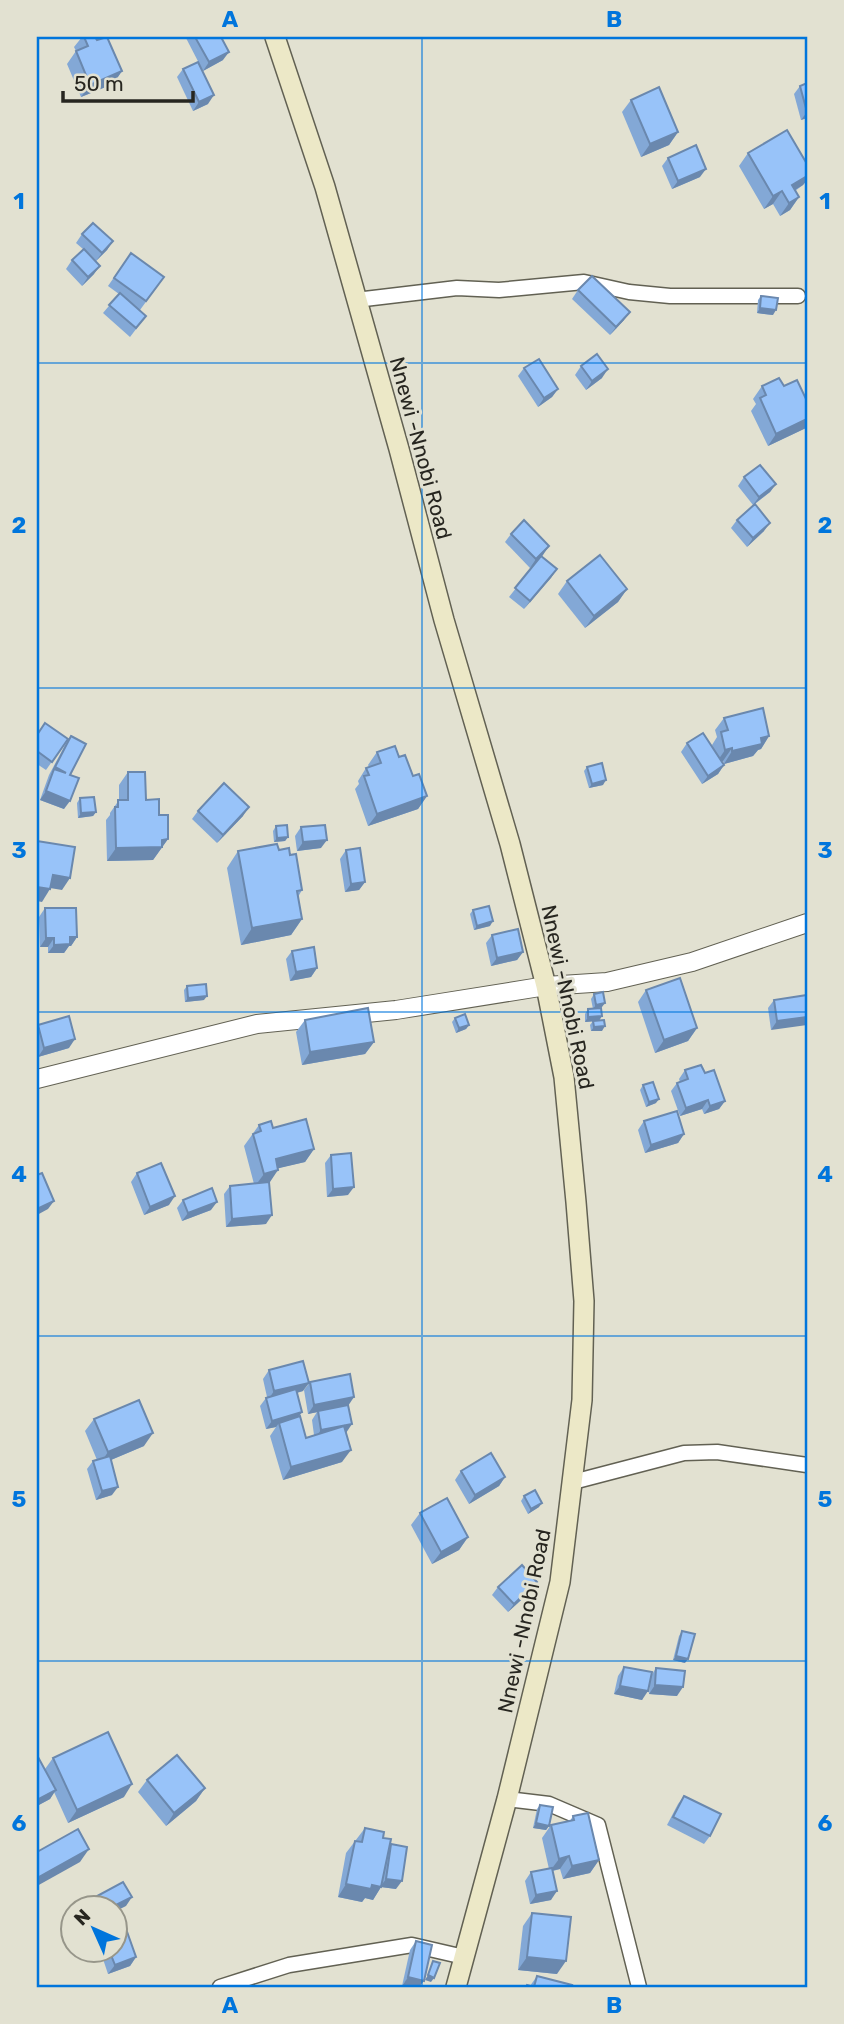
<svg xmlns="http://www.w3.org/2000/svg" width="844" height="2024" viewBox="0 0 844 2024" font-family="Rubik,sans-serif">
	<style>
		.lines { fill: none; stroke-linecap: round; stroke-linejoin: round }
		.minor-casing { stroke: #626153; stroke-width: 17 }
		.tertiary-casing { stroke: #626153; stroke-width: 20 }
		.secondary-casing { stroke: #626153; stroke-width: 22 }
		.minor { stroke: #fff; stroke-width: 14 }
		.tertiary { stroke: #fff; stroke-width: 18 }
		.secondary { stroke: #ece8c7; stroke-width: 19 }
		.wall { fill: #83a8d6 }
		.shaded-wall { fill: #6a88ae }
		.building { fill: #98c3f9; stroke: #6a88ae; stroke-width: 2 }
		.grid { fill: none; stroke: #0075dc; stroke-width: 2; stroke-opacity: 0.55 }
		.labels { text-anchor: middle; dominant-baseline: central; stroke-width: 6; stroke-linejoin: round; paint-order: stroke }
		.street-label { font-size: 21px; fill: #272620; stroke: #e2e1d1 }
		.neatline { fill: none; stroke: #0075dc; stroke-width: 2.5 }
		.grid-label { font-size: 23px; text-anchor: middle; font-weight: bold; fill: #0075dc }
	</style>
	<rect width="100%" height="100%" fill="#e2e1d1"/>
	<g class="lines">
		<g class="minor-casing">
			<g id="minor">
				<path d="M356 300 457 288 499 290 584 282 629 292 670 296H798"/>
				<path d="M573 1482 684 1453 717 1452 807 1465"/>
				<path d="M507 1799 549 1804 598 1825 639 1987"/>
				<path d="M220 1987 289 1965 412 1945 464 1957"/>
			</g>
		</g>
		<g class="tertiary-casing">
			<path id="tertiary" d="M37 1079 257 1024 396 1010 546 986 607 982 692 962 807 923"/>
		</g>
		<g class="secondary-casing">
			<path id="secondary" d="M275 37 325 187 399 449 444 620 510 844 546 986 564 1077 576 1202 584 1301 582 1400 560 1582 507 1799 456 1987"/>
		</g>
		<use href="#minor" class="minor"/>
		<use href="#tertiary" class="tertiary"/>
		<use href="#secondary" class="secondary"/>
	</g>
	<g class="wall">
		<path d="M82 37H95L97 40 122 71 113 84 81 97 67 64 76 51 74 47Z"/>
		<path d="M186 37H221L223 60 203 71 186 38Z"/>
		<path d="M183 69 208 104 193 111 177 77Z"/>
		<path d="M807 83V118L801 120 794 94 800 86Z"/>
		<path d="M631 100 678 132 669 145 641 157 622 112Z"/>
		<path d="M748 153 807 164V180L803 185 795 191 799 197 790 210 780 216 773 204 764 209 739 166Z"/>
		<path d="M668 158 700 177 672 189 662 166Z"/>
		<path d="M82 234 113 241 107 250 96 261 94 274 82 286 66 269 72 260 83 249 76 243Z"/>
		<path d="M131 253 164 277 140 310 146 316 130 337 103 313 119 294 108 286Z"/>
		<path d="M578 290 624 320 610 335 572 299Z"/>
		<path d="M761 296 773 315 757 313 758 300Z"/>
		<path d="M581 366 602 378 586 390 575 375Z"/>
		<path d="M524 368 558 389 552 397 538 407 518 376Z"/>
		<path d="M762 386H784L807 401V426L806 428 768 446 751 411 756 404 753 399Z"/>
		<path d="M744 477 776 484 770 492 755 504 764 531 747 547 731 528 737 520 753 505 738 486Z"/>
		<path d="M511 534 543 555 542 556 557 569 524 609 509 597 539 559 530 568 505 542Z"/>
		<path d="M567 581 627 589 618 602 585 628 558 594Z"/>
		<path d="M724 718 769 736 761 749 758 750 753 756 724 764 723 761H721L724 765 718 774 702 784 681 752 687 743 713 749 712 745 717 737 715 730Z"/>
		<path d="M37 735 68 739 46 770 37 764Z"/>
		<path d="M71 736 70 775 64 809 40 800 49 775 65 745Z"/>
		<path d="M377 752 399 757 427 796 418 809 368 826 355 789 359 784 358 781 366 768 369 767 368 765Z"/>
		<path d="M587 767 603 785 589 788 584 771Z"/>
		<path d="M128 772 146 800 159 815 168 839 153 860 107 861 106 820 110 815V813L119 800V785Z"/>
		<path d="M80 798 96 812 93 816 78 818 77 803Z"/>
		<path d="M198 811 243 816 217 843 192 819Z"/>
		<path d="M276 826 288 837 285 841 274 842 273 831Z"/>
		<path d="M301 827 321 848 297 851 295 836Z"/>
		<path d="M279 850 290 855 302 890 298 897 302 919 291 935 241 945 227 868 238 851Z"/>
		<path d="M346 850 365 882 359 890 345 892 340 859Z"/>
		<path d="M45 908 77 937 71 946H69L64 953H48V947H40L39 917Z"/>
		<path d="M473 910 490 926 474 930 470 914Z"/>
		<path d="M492 935 523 952 517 960 491 966 486 943Z"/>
		<path d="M292 951 317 968 311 977 290 981 286 959Z"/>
		<path d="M187 986 204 1000 185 1002 184 990Z"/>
		<path d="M646 990 697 1028 688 1041 655 1053 638 1002Z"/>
		<path d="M594 994 602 1007 595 1009 602 1031H591L590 1025 593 1021 585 1022V1014L588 1009H593L591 999Z"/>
		<path d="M807 995 771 1030 768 1008 774 1000Z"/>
		<path d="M455 1018 469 1025 466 1029 456 1033 452 1022Z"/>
		<path d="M305 1020 374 1042 365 1054 302 1065 296 1032Z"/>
		<path d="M38 1025 69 1048 38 1057 37 1052V1027Z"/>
		<path d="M685 1070 705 1073 725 1101 719 1109 704 1114 702 1109 680 1116 671 1091 677 1083 680 1082 679 1079Z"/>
		<path d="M643 1085 656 1103 646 1107 640 1090Z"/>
		<path d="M644 1121 684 1134 678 1143 645 1153 638 1130Z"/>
		<path d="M259 1125 273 1128 314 1149 305 1162 278 1168 269 1183 266 1224 226 1227 224 1194 230 1186 254 1184 244 1146Z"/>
		<path d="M331 1155 348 1195 327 1197 325 1163Z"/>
		<path d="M137 1173 169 1205 144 1215 131 1182Z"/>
		<path d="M183 1200 211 1210 182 1221 177 1208Z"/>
		<path d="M269 1370 303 1391 297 1393 299 1417 306 1438 314 1435 312 1420 317 1412 308 1414 304 1390 310 1382 349 1406 342 1462 283 1480 270 1436 276 1427 266 1429 260 1406 266 1398 267 1397 263 1379Z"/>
		<path d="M94 1419 144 1446 111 1460 112 1495 96 1500 87 1469 93 1461 97 1460 85 1431Z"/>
		<path d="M461 1471 505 1477 499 1486 469 1504 455 1480Z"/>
		<path d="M524 1496 539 1507 528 1514 521 1501Z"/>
		<path d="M420 1513 468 1537 459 1550 432 1564 411 1525Z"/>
		<path d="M498 1587 531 1591 508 1612 492 1595Z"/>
		<path d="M682 1631 685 1663 673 1660 679 1636Z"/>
		<path d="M624 1667 651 1676 656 1668 677 1696 649 1694 650 1681 642 1700 614 1694 618 1676Z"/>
		<path d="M37 1757 45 1769 53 1758 124 1797 68 1823 54 1792 50 1799 37 1806Z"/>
		<path d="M147 1780 205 1788 196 1801 166 1826 138 1792Z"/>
		<path d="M684 1796 710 1836 704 1844 667 1825 678 1804Z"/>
		<path d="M540 1805 549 1826 546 1830 533 1828 537 1809Z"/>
		<path d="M573 1816 599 1860 590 1873 563 1879 560 1869 553 1871 551 1900 530 1904 525 1881 531 1872 549 1869 542 1838 551 1825 570 1821Z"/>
		<path d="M365 1828 383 1838 389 1847 391 1844 396 1889 381 1887 373 1900 365 1898 362 1902 338 1897 346 1853Z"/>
		<path d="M74 1909V1927L68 1917Z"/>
		<path d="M532 1913 557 1974 518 1970 523 1926Z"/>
		<path d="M416 1941 432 1945 402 1986 410 1950Z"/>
		<path d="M100 1950H116L136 1957 130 1966 108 1974Z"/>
		<path d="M537 1976 571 1987H525L527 1985 530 1986Z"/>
	</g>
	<g class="shaded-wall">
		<path d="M229 52 223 60 203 71 209 62Z"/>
		<path d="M122 71 113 84 81 97 90 85Z"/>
		<path d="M214 95 208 104 193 111 199 102Z"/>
		<path d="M807 112V118L801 120Z"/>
		<path d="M678 132 669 145 641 157 650 144Z"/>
		<path d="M706 169 700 177 672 189 678 181Z"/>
		<path d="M807 176V180L803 185 785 196 792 185Z"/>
		<path d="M782 191 773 204 764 209 773 196Z"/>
		<path d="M799 197 790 210 780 216 789 203Z"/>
		<path d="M113 241 107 250 96 261 102 253Z"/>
		<path d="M100 266 94 274 82 286 88 277Z"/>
		<path d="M760 308 776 310 773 315 757 313Z"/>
		<path d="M630 312 624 320 610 335 616 327Z"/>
		<path d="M608 369 602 378 586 390 592 381Z"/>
		<path d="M558 389 552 397 538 407 544 398Z"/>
		<path d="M807 419V426L806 428 768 446 776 434Z"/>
		<path d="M776 484 770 492 753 505 759 497Z"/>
		<path d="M770 523 764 531 747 547 753 538Z"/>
		<path d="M549 546 543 555 530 568 536 559Z"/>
		<path d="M557 569 551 578 524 609 530 601Z"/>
		<path d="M627 589 618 602 585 628 594 616Z"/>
		<path d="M769 736 761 749 758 750 753 756 724 764 732 751 761 738Z"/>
		<path d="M732 748 723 761 716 763 725 750Z"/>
		<path d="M724 765 718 774 702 784 708 776Z"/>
		<path d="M606 780 603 785 589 788 592 784Z"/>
		<path d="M46 791 70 801 64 809 40 800Z"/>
		<path d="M427 796 418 809 368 826 377 814Z"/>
		<path d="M249 807 243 816 217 843 223 835Z"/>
		<path d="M96 812 93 816 78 818 81 813Z"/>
		<path d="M288 837 285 841 274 842 277 838Z"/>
		<path d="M168 839 153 860 107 861 116 848Z"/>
		<path d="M327 840 321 848 297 851 303 842Z"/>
		<path d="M53 875 70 878 62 890 44 887Z"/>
		<path d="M365 882 359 890 345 892 351 884Z"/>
		<path d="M37 887 50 889 42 902 37 901Z"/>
		<path d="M302 919 291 935 241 945 252 928Z"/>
		<path d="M493 921 490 926 474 930 477 926Z"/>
		<path d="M70 937H77L71 946H69L64 953H48L54 945Z"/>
		<path d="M46 938H54L48 947H40Z"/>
		<path d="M523 952 517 960 491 966 497 958Z"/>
		<path d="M317 968 311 977 290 981 296 972Z"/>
		<path d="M207 996 204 1000 185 1002 188 998Z"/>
		<path d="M605 1003 602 1007 593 1009 596 1005Z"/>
		<path d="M602 1016 599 1021 585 1022 588 1017Z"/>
		<path d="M807 1017V1025L771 1030 777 1021Z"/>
		<path d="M469 1025 466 1029 456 1033 459 1028Z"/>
		<path d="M605 1026 602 1031H591L594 1027Z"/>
		<path d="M697 1028 688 1041 655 1053 664 1040Z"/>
		<path d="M75 1039 69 1048 38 1057 44 1048Z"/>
		<path d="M374 1042 365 1054 302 1065 310 1052Z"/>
		<path d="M659 1099 656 1103 646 1107 649 1102Z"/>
		<path d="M708 1100 702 1109 680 1116 686 1108Z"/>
		<path d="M725 1101 719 1109 704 1114 710 1106Z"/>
		<path d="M684 1134 678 1143 645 1153 651 1145Z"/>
		<path d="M314 1149 305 1162 267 1171 276 1159Z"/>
		<path d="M278 1170 270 1182 255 1186 264 1174Z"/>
		<path d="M354 1187 348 1195 327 1197 333 1189Z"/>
		<path d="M175 1196 169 1205 144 1215 150 1207Z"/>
		<path d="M54 1201 48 1209 37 1215V1209Z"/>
		<path d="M217 1202 211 1210 182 1221 188 1213Z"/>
		<path d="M272 1215 266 1224 226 1227 232 1219Z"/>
		<path d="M309 1383 303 1391 268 1400 274 1391Z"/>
		<path d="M354 1397 348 1406 308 1414 314 1405Z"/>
		<path d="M302 1412 296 1421 279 1423 276 1427 266 1429 272 1421Z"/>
		<path d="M352 1424 346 1433 315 1438 321 1430Z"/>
		<path d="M153 1433 144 1446 99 1465 108 1452Z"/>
		<path d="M351 1450 342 1462 283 1480 291 1467Z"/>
		<path d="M505 1477 499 1486 469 1504 475 1495Z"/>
		<path d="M118 1487 112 1495 96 1500 102 1491Z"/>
		<path d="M542 1503 539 1507 528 1514 531 1509Z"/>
		<path d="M468 1537 459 1550 432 1564 441 1552Z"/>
		<path d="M537 1582 531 1591 508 1612 514 1604Z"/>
		<path d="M676 1656 688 1659 685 1663 673 1660Z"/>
		<path d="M655 1685 683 1687 677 1696 649 1694Z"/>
		<path d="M620 1686 648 1691 642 1700 614 1694Z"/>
		<path d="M132 1784 124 1797 68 1823 77 1810Z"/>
		<path d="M205 1788 196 1801 166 1826 174 1813Z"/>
		<path d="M56 1790 50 1799 37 1806V1800Z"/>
		<path d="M536 1823 549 1826 546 1830 533 1828Z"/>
		<path d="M89 1849 80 1862 37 1886V1878Z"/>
		<path d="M569 1856 560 1869 550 1871 559 1859Z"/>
		<path d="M599 1860 590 1873 563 1879 572 1866Z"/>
		<path d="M386 1879 402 1881 396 1889 381 1887 373 1900 365 1898 362 1902 338 1897 346 1884 372 1885 380 1887Z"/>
		<path d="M557 1891 551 1900 530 1904 536 1895Z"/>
		<path d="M132 1897 126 1906 116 1911V1908H110Z"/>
		<path d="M136 1957 130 1966 108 1974 115 1965Z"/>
		<path d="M527 1957 566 1961 557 1974 518 1970Z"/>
		<path d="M428 1975 434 1978 431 1982 425 1980Z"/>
		<path d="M408 1977 424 1981 419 1987H409L402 1986Z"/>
	</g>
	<g class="building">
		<path d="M84 37H95L97 40 107 37 122 71 90 85 76 51 88 46Z"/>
		<path d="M195 37H221L229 52 209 62Z"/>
		<path d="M198 62 214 95 199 102 183 69Z"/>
		<path d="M807 83V112L800 86Z"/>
		<path d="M659 87 678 132 650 144 631 100Z"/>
		<path d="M787 130 807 164V176L792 185 799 197 789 203 782 191 773 196 748 153Z"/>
		<path d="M696 145 706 169 678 181 668 158Z"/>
		<path d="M93 223 113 241 102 253 82 234Z"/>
		<path d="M84 249 100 266 88 277 72 260Z"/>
		<path d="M131 253 164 277 146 301 114 278Z"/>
		<path d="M592 276 630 312 616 327 578 290Z"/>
		<path d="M120 293 146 316 136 328 109 305Z"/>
		<path d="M761 296 778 298 776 310 760 308Z"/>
		<path d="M597 354 608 369 592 381 581 366Z"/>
		<path d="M539 359 558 389 544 398 524 368Z"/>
		<path d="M779 378 784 386 797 380 807 401V419L776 434 760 398 766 395 762 386Z"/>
		<path d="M760 465 776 484 759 497 744 477Z"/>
		<path d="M755 504 770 523 753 538 737 520Z"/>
		<path d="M524 520 549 546 536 559 511 534Z"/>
		<path d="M600 555 627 589 594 616 567 581Z"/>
		<path d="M541 556 557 569 530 601 515 588Z"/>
		<path d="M763 708 769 736 761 738 762 744 732 751V748L725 750 721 732 728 730 724 718Z"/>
		<path d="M45 723 68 739 52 762 37 751V735Z"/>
		<path d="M703 733 724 765 708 776 687 743Z"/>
		<path d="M71 736 86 744 70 775 79 778 70 801 46 791 54 769 66 773 55 767Z"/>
		<path d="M395 746 399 757 405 755 413 776 419 774 427 796 377 814 364 776 369 775 366 768 381 763 377 752Z"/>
		<path d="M602 763 606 780 592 784 587 767Z"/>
		<path d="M128 772H145L146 800 159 799V815H168V839L162 840V847L116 848 115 807H118V800H128Z"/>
		<path d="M224 783 249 807 223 835 198 811Z"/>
		<path d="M94 797 96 812 81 813 80 798Z"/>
		<path d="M287 825 288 837 277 838 276 826Z"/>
		<path d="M325 825 327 840 303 842 301 827Z"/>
		<path d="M37 841 75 847 70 878 53 875 50 889 37 887Z"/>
		<path d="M277 844 279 850 289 848 290 855 296 854 302 890 297 891 302 919 252 928 238 851Z"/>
		<path d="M360 848 365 882 351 884 346 850Z"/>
		<path d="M489 906 493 921 477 926 473 910Z"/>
		<path d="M45 908H76L77 937H70V944L54 945V938H46Z"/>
		<path d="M518 929 523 952 497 958 492 935Z"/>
		<path d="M314 947 317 968 296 972 292 951Z"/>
		<path d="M680 978 697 1028 664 1040 646 990Z"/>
		<path d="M206 984 207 996 188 998 187 986Z"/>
		<path d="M603 992 605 1003 596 1005 594 994Z"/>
		<path d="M807 995V1017L777 1021 774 1000Z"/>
		<path d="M368 1008 374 1042 310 1052 305 1020Z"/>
		<path d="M601 1008 602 1016 588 1017V1009Z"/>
		<path d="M465 1014 469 1025 459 1028 455 1018Z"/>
		<path d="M69 1016 75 1039 44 1048 38 1025Z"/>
		<path d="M604 1020 605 1026 594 1027 593 1021Z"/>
		<path d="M701 1065 705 1073 714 1070 725 1101 710 1106 708 1100 686 1108 677 1083 688 1079 685 1070Z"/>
		<path d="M653 1082 659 1099 649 1102 643 1085Z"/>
		<path d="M677 1111 684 1134 651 1145 644 1121Z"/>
		<path d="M306 1119 314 1149 276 1159 278 1170 264 1174 253 1134 261 1131 259 1125 271 1121 273 1128Z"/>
		<path d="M351 1153 354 1187 333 1189 331 1155Z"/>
		<path d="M161 1163 175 1196 150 1207 137 1173Z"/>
		<path d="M42 1173 54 1201 37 1209V1175Z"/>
		<path d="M269 1182 272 1215 232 1219 230 1186Z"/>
		<path d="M212 1188 217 1202 188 1213 183 1200Z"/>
		<path d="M303 1361 309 1383 274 1391 269 1370Z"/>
		<path d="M350 1374 354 1397 314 1405 310 1382Z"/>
		<path d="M296 1389 302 1412 272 1421 266 1398Z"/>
		<path d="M139 1400 153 1433 108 1452 94 1419Z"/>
		<path d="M348 1405 352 1424 321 1430 318 1411Z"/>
		<path d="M300 1416 306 1438 344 1426 351 1450 291 1467 279 1423Z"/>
		<path d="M491 1453 505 1477 475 1495 461 1471Z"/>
		<path d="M110 1456 118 1487 102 1491 93 1461Z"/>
		<path d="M535 1490 542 1503 531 1509 524 1496Z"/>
		<path d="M447 1498 468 1537 441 1552 420 1513Z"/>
		<path d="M522 1565 537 1582 514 1604 498 1587Z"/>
		<path d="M682 1631 695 1634 688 1659 676 1656Z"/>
		<path d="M624 1667 652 1672 648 1691 620 1686Z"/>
		<path d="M656 1668 685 1671 683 1687 655 1685Z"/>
		<path d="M108 1732 132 1784 77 1810 53 1758Z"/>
		<path d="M177 1755 205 1788 174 1813 147 1780Z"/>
		<path d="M37 1757H38L56 1790 37 1800Z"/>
		<path d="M684 1796 721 1814 710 1836 673 1817Z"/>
		<path d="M540 1805 553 1807 549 1826 536 1823Z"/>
		<path d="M588 1813 599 1860 572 1866 569 1856 559 1859 551 1825 574 1820 573 1816Z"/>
		<path d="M365 1828 384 1832 383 1838 391 1839 381 1887 372 1885 371 1889 346 1884 355 1841 362 1842Z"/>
		<path d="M78 1829 89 1849 37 1878V1852Z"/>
		<path d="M391 1844 407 1847 402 1881 386 1879Z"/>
		<path d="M552 1868 557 1891 536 1895 531 1872Z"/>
		<path d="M123 1882 132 1897 110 1908H75Z"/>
		<path d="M532 1913 571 1917 566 1961 527 1957Z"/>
		<path d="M125 1926 136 1957 115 1965 109 1950H116V1930Z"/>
		<path d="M416 1941 432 1945 424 1981 408 1977Z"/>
		<path d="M433 1961 440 1963 434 1978 428 1975Z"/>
		<path d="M537 1976 572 1985 571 1987H526L527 1985 534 1987Z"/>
	</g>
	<path class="grid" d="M422 37V1987M37 363H807M37 688H807M37 1012H807M37 1336H807M37 1661H807"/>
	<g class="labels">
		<g class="street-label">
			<text transform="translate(421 448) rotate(75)">Nnewi -Nnobi Road</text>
			<text transform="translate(568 997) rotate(78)">Nnewi -Nnobi Road</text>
			<text transform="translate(524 1621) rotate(-78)">Nnewi -Nnobi Road</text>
		</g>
	</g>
	<rect width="844" height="2024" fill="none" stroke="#e2e1d1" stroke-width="77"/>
	<g transform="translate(94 1929) rotate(315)"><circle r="33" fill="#e2e1d1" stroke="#97968a" stroke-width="2"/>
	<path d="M0-5L12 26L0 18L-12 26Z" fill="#0075dc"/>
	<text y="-10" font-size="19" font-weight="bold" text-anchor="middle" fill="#272620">N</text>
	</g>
	<path d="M63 91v10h130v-10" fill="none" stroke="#272620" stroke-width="3.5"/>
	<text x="74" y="91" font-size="21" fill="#272620" stroke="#e2e1d1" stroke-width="5" paint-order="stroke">50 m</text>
	<rect x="38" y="38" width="768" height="1948" class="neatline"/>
	<g class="grid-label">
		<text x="230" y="27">A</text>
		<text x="614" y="27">B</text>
		<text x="19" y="209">1</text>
		<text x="825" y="209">1</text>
		<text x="19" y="533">2</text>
		<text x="825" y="533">2</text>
		<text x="19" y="858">3</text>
		<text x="825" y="858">3</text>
		<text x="19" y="1182">4</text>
		<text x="825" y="1182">4</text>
		<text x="19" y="1507">5</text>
		<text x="825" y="1507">5</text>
		<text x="19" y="1831">6</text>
		<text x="825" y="1831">6</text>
		<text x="230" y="2013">A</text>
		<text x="614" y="2013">B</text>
	</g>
</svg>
